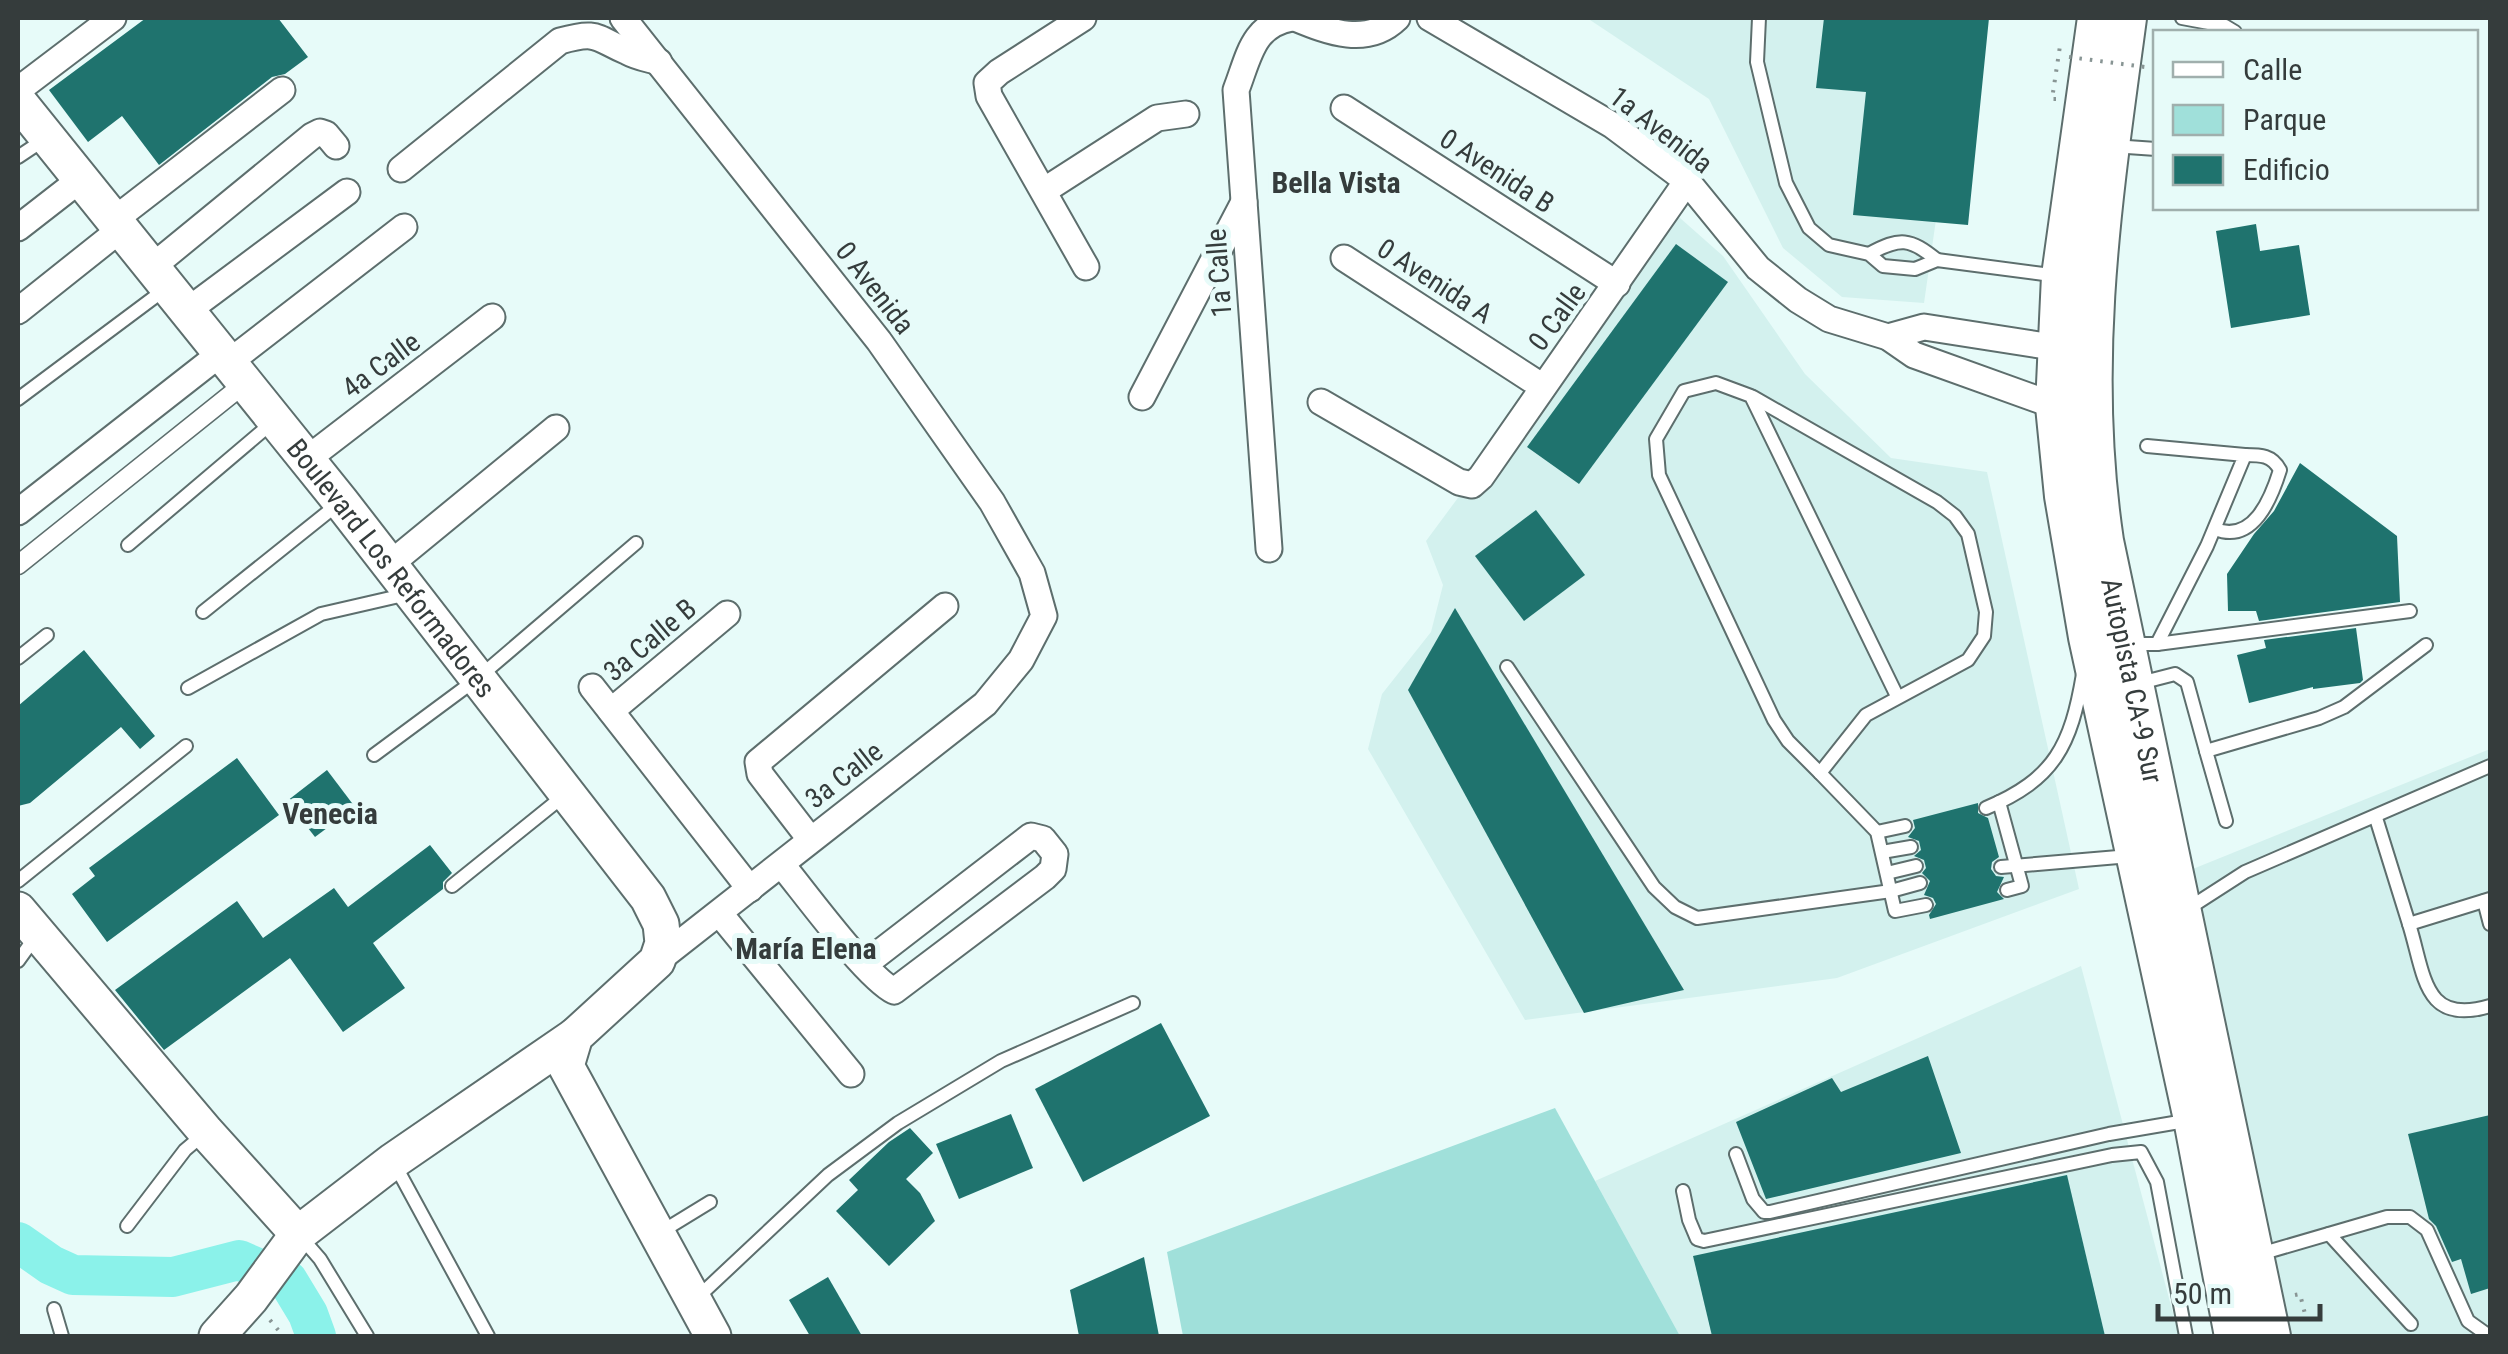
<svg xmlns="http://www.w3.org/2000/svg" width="2508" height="1354" viewBox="0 0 2508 1354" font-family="'Roboto Condensed',sans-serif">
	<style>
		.built { fill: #d3f1ee }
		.green { fill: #a0e0da }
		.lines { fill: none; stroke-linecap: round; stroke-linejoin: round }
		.river { stroke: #8bf2ea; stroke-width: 40 }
		.building { fill: #1f736e }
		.service-casing { stroke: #5d6e6d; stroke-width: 16 }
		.pedestrian-casing { stroke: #5d6e6d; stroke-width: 21 }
		.minor-casing { stroke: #5d6e6d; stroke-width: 29 }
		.secondary-casing { stroke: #5d6e6d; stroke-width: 39 }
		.trunk-casing { stroke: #5d6e6d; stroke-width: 44 }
		.path { stroke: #889594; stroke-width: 4; stroke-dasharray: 2.5 8; stroke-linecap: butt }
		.service { stroke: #fff; stroke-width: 12 }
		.pedestrian { stroke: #fff; stroke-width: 18 }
		.minor { stroke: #fff; stroke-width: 25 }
		.secondary { stroke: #fff; stroke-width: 35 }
		.trunk { stroke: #fff; stroke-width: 40 }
		.path-bridge { stroke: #889594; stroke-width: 4; stroke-dasharray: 2.5 8; stroke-linecap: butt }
		.labels { text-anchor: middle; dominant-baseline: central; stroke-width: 10; stroke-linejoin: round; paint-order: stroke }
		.street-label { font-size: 28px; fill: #353c3c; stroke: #e7fbf9 }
		.neighbourhood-label { font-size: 30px; font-weight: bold; fill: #353c3c; stroke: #e7fbf9 }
	</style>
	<rect width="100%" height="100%" fill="#e7fbf9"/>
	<g class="built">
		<path d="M1587 18H1965L1924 303 1842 297 1783 248 1709 99Z"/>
		<path d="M1671 210 1723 256 1805 374 1891 458 1987 472 2079 889 1837 978 1525 1020 1368 749 1382 694 1431 632 1443 585 1426 541Z"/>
		<path d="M2490 749V1336H2293L2173 877Z"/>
		<path d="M2081 966 2179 1336H1680L1595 1181Z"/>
	</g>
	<path class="green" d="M1555 1108 1680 1336H1183L1167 1252Z"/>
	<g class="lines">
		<path class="river" d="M18 1242 51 1265 73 1275 173 1277 239 1260 288 1281 308 1314 316 1336"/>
	</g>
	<g class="building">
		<path d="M146 18H278L308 57 285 74 272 77 159 165 122 116 88 142 49 90Z"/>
		<path d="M1824 18H1989L1968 225 1853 215 1866 92 1816 88Z"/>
		<path d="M2256 224 2260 251 2299 245 2310 315 2231 328 2216 231Z"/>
		<path d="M1676 244 1728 282 1579 484 1527 447Z"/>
		<path d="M2300 463 2397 536 2400 602 2259 621 2256 611H2228L2227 574 2254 534 2274 511Z"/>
		<path d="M1536 510 1585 575 1524 621 1475 556Z"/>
		<path d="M1455 608 1684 990 1584 1013 1408 690Z"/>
		<path d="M2356 628 2363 680 2360 683 2313 689V687L2249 703 2237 655 2266 648 2264 640Z"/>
		<path d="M84 650 155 736 140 749 121 727 30 803 18 806V706Z"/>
		<path d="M237 758 279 815 107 942 72 894 95 876 89 868Z"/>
		<path d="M327 770 355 807 315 837 287 801Z"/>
		<path d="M1978 803V813L1988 818 1999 857 1992 862 1991 869 1996 876 2004 877 1997 892 2004 899 1930 919 1929 915 1936 904 1933 898 1924 895 1930 881 1922 873 1926 868 1924 860 1914 856 1921 850 1919 841 1908 837 1915 828 1913 820Z"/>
		<path d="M430 845 452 873 443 882V889L373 943 405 988 343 1032 290 958 164 1050 115 990 237 901 263 938 334 888 348 907Z"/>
		<path d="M1161 1023 1210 1116 1083 1182 1035 1089Z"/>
		<path d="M1928 1056 1961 1153 1766 1199 1736 1122 1832 1078 1841 1092Z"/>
		<path d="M1011 1114 1033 1168 959 1199 936 1144Z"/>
		<path d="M2490 1115V1288L2471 1294 2461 1259 2452 1262 2436 1226 2429 1219 2408 1134Z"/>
		<path d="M910 1128 933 1153 906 1179 920 1193 935 1221 889 1266 836 1211 858 1190 849 1180 889 1142Z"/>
		<path d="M2067 1175 2105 1336H1712L1693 1256Z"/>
		<path d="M1144 1257 1159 1336H1079L1070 1290Z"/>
		<path d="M828 1277 862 1336H810L789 1300Z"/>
	</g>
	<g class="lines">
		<g class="service-casing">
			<g id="service">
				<path d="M1759 18 1757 62 1786 183 1809 228 1829 245 1869 254 1883 266 1915 269 1937 260 2059 276"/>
				<path d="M2182 18 2225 26 2235 32"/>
				<path d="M2113 146 2156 149"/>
				<path d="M18 157 45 139"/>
				<path d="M1869 254C1900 237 1910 238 1937 260"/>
				<path d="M1753 397 1937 502 1955 516 1968 534 1986 612 1984 636 1968 660 1866 715 1820 773 1877 832 1895 911 1926 905"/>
				<path d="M18 399 164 290"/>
				<path d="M2215 529C2253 544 2271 499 2280 470 2272 455 2261 455 2245 455"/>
				<path d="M128 545 273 422"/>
				<path d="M203 612 338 504"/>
				<path d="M2132 644H2157L2207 546 2245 455 2147 446"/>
				<path d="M2157 644 2410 611"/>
				<path d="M18 658 47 635"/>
				<path d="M1507 667 1654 887 1675 907 1697 918 1891 891 1920 883"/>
				<path d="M2140 683 2175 674 2187 682 2206 751"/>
				<path d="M188 688 321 614 408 594"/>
				<path d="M374 755 478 678 636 543"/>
				<path d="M1820 773 1788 741 1774 720 1659 475 1656 439 1684 391 1716 383 1751 396 1897 696"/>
				<path d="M1999 802 2022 886 2007 890"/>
				<path d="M1986 808C2055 779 2071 745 2083 674"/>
				<path d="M2376 818 2409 924 2490 899"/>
				<path d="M2226 821 2206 751 2319 718 2344 707 2426 645"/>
				<path d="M1877 832 1905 826"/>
				<path d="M1882 852 1911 847"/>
				<path d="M2001 867 2130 856"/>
				<path d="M1887 873 1916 866"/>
				<path d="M18 881 186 746"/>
				<path d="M452 886 566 794"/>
				<path d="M2484 901 2490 924"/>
				<path d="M2186 910 2245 872 2490 766"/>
				<path d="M2409 924C2425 975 2423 1026 2490 1006"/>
				<path d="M18 961 36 936"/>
				<path d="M1736 1154 1753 1199 1764 1212H1770L2109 1134 2191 1120"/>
				<path d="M394 1163 488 1336"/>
				<path d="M1683 1191 1689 1220 1697 1239 1704 1241 2112 1155 2141 1152 2157 1182 2186 1336"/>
				<path d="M127 1226 185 1150 204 1134"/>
				<path d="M661 1232 710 1202"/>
				<path d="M2329 1234 2411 1324"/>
				<path d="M300 1236 320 1259 367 1336"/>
				<path d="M2260 1254 2387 1217H2410L2427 1230 2468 1321 2489 1336"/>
				<path d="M696 1299 828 1175 898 1123 1001 1061 1133 1003"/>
				<path d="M54 1309 62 1336"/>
			</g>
		</g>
		<g class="pedestrian-casing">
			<path id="pedestrian" d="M18 565 244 384"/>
		</g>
		<g class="minor-casing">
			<g id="minor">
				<path d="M623 18 879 341 992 502 1032 573 1044 616 1021 660 985 704 657 961"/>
				<path d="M1083 18 999 72 987 83 989 96 1086 267"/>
				<path d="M1295 18C1329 32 1367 47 1397 18"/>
				<path d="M1430 18 1612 125 1687 181 1758 268 1798 300 1829 319 1888 337 1914 355 2056 406"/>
				<path d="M18 90 113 18"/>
				<path d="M1344 108 1617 284"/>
				<path d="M401 169 560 41C599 30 595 38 628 52 637 57 649 59 659 62"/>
				<path d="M1045 190 1157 118 1186 114"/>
				<path d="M114 220 282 90"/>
				<path d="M18 228 81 179"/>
				<path d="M1344 258 1543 387"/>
				<path d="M152 267 312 136 320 132 326 134 336 146"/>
				<path d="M18 311 121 229"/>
				<path d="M187 311 347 192"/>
				<path d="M1888 337 1924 327 2059 348"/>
				<path d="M228 363 404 227"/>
				<path d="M1142 397 1244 202"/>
				<path d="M1321 402 1459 482 1472 485 1481 477 1687 181"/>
				<path d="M306 460 492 317"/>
				<path d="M18 512 220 354"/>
				<path d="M1269 549 1236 90C1249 57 1252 25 1292 18"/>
				<path d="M389 565 556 428"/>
				<path d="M592 687 750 889"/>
				<path d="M611 711 727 614"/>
				<path d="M810 839 760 774 758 762 945 606"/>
				<path d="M782 865C805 893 867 978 894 991L1045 877 1053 869 1055 854 1043 839 1031 836 865 964"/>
				<path d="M720 914 851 1074"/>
			</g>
		</g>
		<g class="secondary-casing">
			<g id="secondary">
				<path id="s1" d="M18 101 341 502 648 898 661 924 663 943 657 961 575 1036 566 1066 713 1336"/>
				<path d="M18 910 206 1132 298 1234"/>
				<path d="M217 1336 251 1298 298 1234 393 1161 575 1036"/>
			</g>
		</g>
		<g class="trunk-casing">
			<g id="trunk">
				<path d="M2098 18 2062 276 2056 406 2065 496 2089 637 2194 1119 2235 1336"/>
				<path id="s2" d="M2126 18C2102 196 2076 361 2103 541L2270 1336"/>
			</g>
		</g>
		<g class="path">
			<path d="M2056 99H2052L2060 46 2064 47"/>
			<path d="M2295 1295 2300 1294 2306 1318"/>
			<path d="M270 1320 283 1336"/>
		</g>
		<use href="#service" class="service"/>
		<use href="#pedestrian" class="pedestrian"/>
		<use href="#minor" class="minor"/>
		<use href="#secondary" class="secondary"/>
		<use href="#trunk" class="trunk"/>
		<path class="path-bridge" d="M2069 57 2145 67"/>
	</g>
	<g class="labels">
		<g class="street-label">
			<text transform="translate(1661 130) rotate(38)">1a Avenida</text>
			<text transform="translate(1497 171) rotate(33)">0 Avenida B</text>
			<text transform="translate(1219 273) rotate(-94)">1a Calle</text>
			<text transform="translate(1435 281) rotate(33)">0 Avenida A</text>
			<text transform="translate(875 288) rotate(52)">0 Avenida</text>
			<text transform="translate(1557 317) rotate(-54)">0 Calle</text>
			<text transform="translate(381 365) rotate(-37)">4a Calle</text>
			<text stroke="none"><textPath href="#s1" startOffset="598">Boulevard Los Reformadores</textPath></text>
			<text transform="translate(650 640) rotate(-40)">3a Calle B</text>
			<text stroke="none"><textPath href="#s2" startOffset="668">Autopista CA-9 Sur</textPath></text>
			<text transform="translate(844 775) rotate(-38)">3a Calle</text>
		</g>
		<g class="neighbourhood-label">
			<text x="1336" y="182">Bella Vista</text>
			<text x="330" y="813">Venecia</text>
			<text x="806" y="948">María Elena</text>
		</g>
	</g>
	<rect width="2508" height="1354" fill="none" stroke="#353c3c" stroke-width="40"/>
	<rect x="2153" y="30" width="325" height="180" fill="#e7fbf9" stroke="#a0afad" stroke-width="2.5"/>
	<rect x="2173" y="62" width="50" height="15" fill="#ffffff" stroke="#a0afad" stroke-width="2.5"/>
	<text x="2243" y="80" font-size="30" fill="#353c3c">Calle</text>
	<rect x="2173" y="105" width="50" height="30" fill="#a0e0da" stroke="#a0afad" stroke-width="2.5"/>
	<text x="2243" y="130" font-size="30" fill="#353c3c">Parque</text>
	<rect x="2173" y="155" width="50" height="30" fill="#1f736e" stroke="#a0afad" stroke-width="2.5"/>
	<text x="2243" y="180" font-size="30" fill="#353c3c">Edificio</text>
	<path d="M2158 1304v15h162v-15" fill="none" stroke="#353c3c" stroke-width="5"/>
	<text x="2173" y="1304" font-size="30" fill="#353c3c" stroke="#e7fbf9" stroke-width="8" paint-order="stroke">50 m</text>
</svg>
